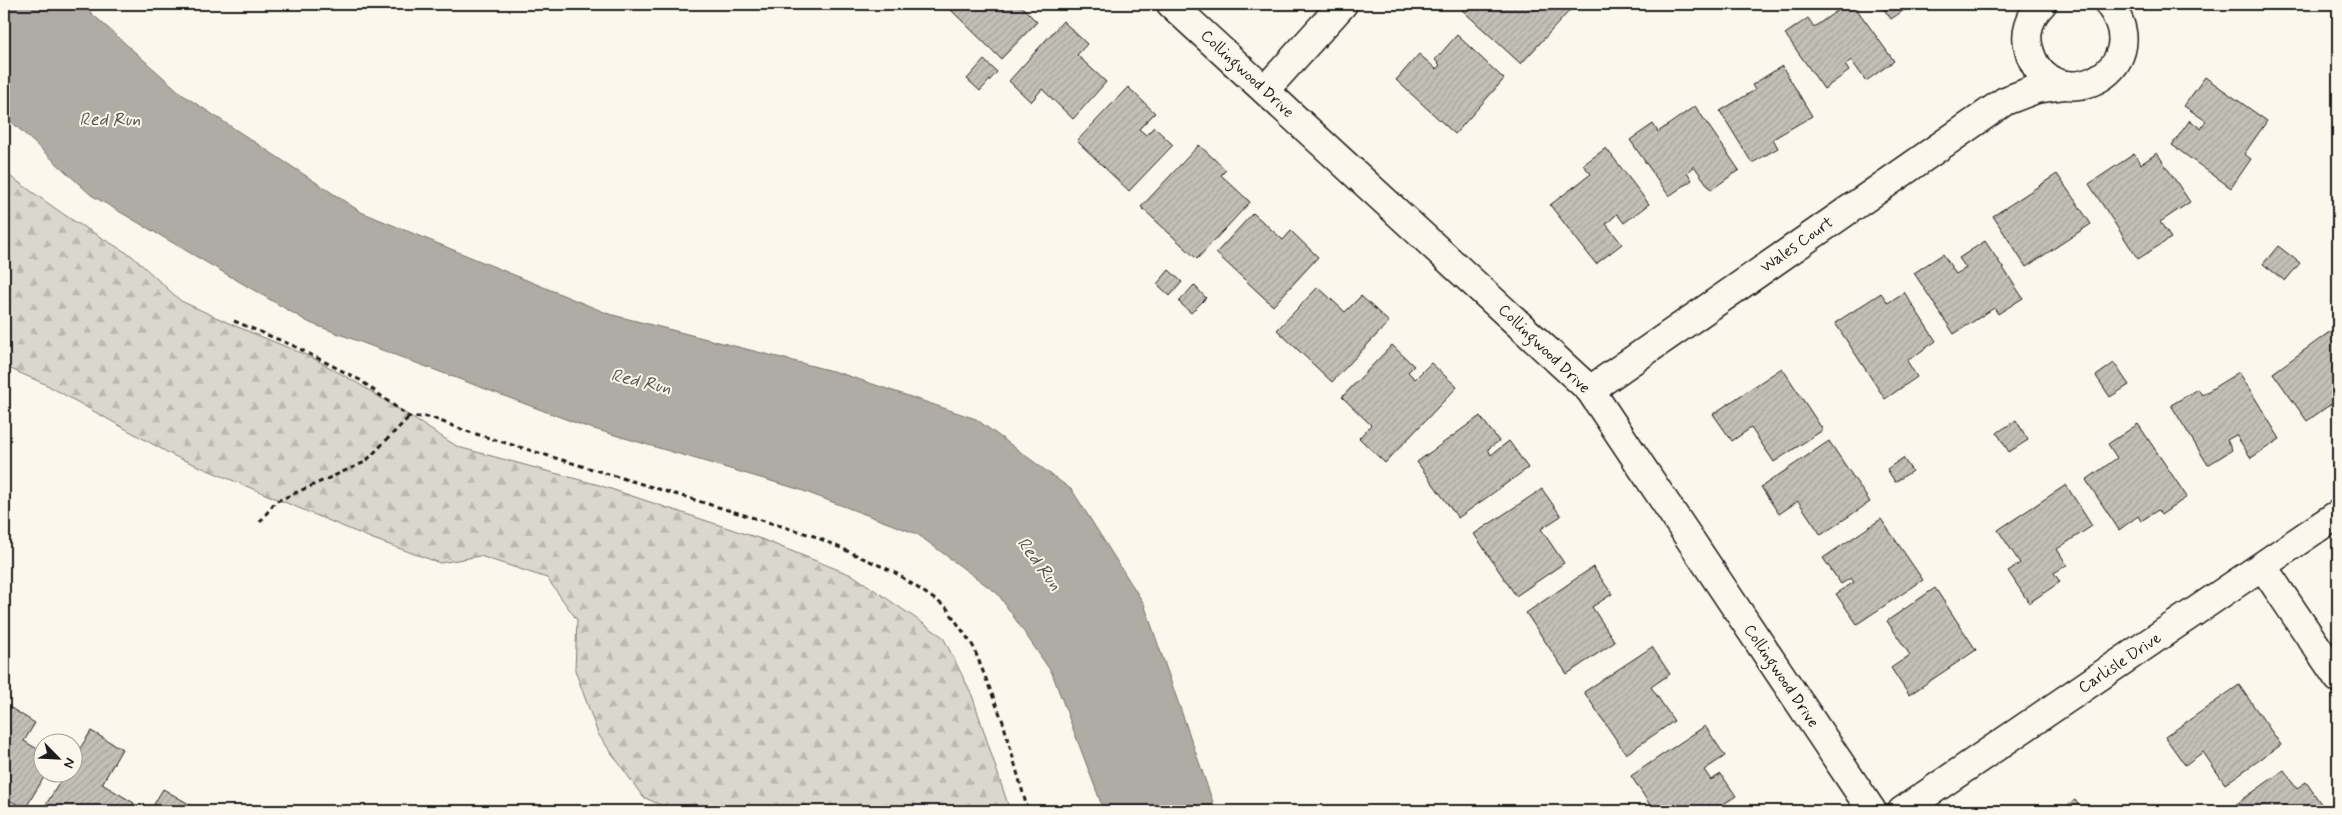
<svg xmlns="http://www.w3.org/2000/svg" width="2342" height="815" viewBox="0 0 2342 815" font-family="Mynerve,sans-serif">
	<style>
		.forest { fill: url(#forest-firs); stroke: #7b7a75 }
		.water { fill: #afaca5; stroke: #74726e }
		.building { fill: url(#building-hatch); stroke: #1c1c1c }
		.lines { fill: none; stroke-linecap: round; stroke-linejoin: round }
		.street-casing { stroke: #1c1c1c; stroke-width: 31 }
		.path { stroke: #1c1c1c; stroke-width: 3; stroke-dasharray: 5 4; stroke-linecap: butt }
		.street { stroke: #fbf7ec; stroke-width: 28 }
		.labels { text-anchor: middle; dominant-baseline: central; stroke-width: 4; stroke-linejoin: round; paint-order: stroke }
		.street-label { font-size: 16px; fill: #1c1c1c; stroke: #fbf7ec }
		.water-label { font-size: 18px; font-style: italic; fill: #575653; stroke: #fbf7ec }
	</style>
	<defs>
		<pattern id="forest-firs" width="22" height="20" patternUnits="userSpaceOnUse" patternTransform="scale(1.25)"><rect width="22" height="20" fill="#dad7ce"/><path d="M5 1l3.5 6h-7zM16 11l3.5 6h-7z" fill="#bab8b0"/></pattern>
		<pattern id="building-hatch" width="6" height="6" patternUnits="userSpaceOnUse" patternTransform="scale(1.25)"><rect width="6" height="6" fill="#c3c0b8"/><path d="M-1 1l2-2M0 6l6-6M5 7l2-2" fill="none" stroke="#a7a49e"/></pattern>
	</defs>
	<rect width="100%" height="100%" fill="#fbf7ec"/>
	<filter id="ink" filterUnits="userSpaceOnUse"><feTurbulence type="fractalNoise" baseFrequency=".02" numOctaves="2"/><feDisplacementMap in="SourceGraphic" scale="10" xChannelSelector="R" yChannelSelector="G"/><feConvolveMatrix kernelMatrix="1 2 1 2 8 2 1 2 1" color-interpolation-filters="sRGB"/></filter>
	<g filter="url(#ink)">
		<path class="forest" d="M4 172 69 218 132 256 181 301 233 325 311 357 359 384 458 447 599 485 761 539 854 576 943 637 972 695 1010 811H674L643 797 598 734 575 670 577 620 547 578 480 556 440 563 373 539 174 456 45 384 4 366Z"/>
		<path class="water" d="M4 4H81L183 95 361 212 609 314 840 373 976 419 1072 490 1144 604 1216 811H1104L1052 673 998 594 917 534 798 489 584 426 310 323 91 195 4 115Z"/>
		<g class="building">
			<path d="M955 4H1019L1037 22 1001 59 950 9Z"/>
			<path d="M1468 4H1565L1571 9 1521 64 1462 10Z"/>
			<path d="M1847 4H1853L1894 61 1866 81 1851 60 1845 65 1849 71 1824 89 1785 34 1808 18 1814 27Z"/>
			<path d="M1880 4H1913L1891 19Z"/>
			<path d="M1063 21 1087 44 1077 55 1106 82 1073 119 1042 89 1031 102 1009 81Z"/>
			<path d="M1457 35 1504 79 1455 134 1396 80 1419 54 1436 69 1440 65 1435 60Z"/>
			<path d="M984 60 997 72 980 91 967 79Z"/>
			<path d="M1782 66 1812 116 1773 139 1778 148 1752 163 1720 111 1755 90 1752 85Z"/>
			<path d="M2205 77 2267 121 2244 154 2251 159 2231 188 2172 145 2190 120 2201 129 2206 121 2184 106Z"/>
			<path d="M1128 87 1155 113 1139 129 1146 135 1154 127 1173 145 1129 191 1077 141Z"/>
			<path d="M1695 106 1739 170 1711 190 1694 166 1687 172 1692 180 1669 196 1630 140 1653 124 1658 132Z"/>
			<path d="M1199 145 1226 170 1221 175 1250 202 1197 259 1141 207Z"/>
			<path d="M1606 148 1649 204 1624 223 1617 214 1606 224 1622 244 1596 264 1550 205 1591 174 1583 165Z"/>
			<path d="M2157 153 2190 202 2160 222 2171 238 2138 259 2089 184 2134 154 2141 164Z"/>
			<path d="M2057 174 2091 224 2026 267 1993 216Z"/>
			<path d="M1253 213 1283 240 1291 231 1318 257 1273 306 1216 253Z"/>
			<path d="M1985 241 2023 298 1998 314 1994 308 1954 334 1914 273 1943 254 1956 274 1966 268 1959 258Z"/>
			<path d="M2278 246 2300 263 2285 281 2263 264Z"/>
			<path d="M1169 270 1182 282 1170 296 1157 284Z"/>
			<path d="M1194 285 1206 298 1191 313 1179 302Z"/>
			<path d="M1318 287 1345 312 1361 296 1389 322 1332 382 1277 330Z"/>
			<path d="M1904 292 1936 341 1907 361 1917 377 1885 399 1835 323 1881 293 1888 303Z"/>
			<path d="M2335 328 2338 333V399L2307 421 2273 373Z"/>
			<path d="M1392 345 1414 366 1408 372 1415 379 1431 363 1457 387 1385 463 1359 438 1371 425 1342 397Z"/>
			<path d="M2114 363 2129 385 2110 397 2096 376Z"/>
			<path d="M1782 368 1823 430 1774 462 1751 428 1732 441 1713 414Z"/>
			<path d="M2239 372 2280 439 2251 458 2236 435 2227 440 2232 450 2208 465 2171 405 2198 389 2202 395Z"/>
			<path d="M1480 416 1499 441 1488 449 1491 455 1509 441 1528 468 1458 518 1417 462Z"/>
			<path d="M2016 420 2028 440 2009 452 1997 433Z"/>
			<path d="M2138 424 2187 497 2161 515 2158 510 2141 521 2138 516 2119 530 2086 480 2117 458 2108 444Z"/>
			<path d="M1829 441 1870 502 1821 535 1798 501 1779 514 1761 487Z"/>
			<path d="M1903 458 1912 471 1895 482 1887 469Z"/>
			<path d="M2066 485 2092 526 2057 549 2067 565 2054 573 2060 582 2029 603 2008 571 2020 563 1998 530Z"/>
			<path d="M1542 489 1561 516 1541 529 1564 563 1516 596 1474 534Z"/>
			<path d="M1881 519 1923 580 1857 624 1836 594 1854 582 1851 578 1841 584 1823 558Z"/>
			<path d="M1593 567 1612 594 1592 607 1615 642 1567 674 1526 613Z"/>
			<path d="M1935 588 1976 650 1909 695 1891 668 1910 655 1887 621Z"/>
			<path d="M1652 647 1670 674 1651 687 1674 721 1626 754 1584 692Z"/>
			<path d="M2239 685 2281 745 2225 784 2203 752 2185 765 2165 737Z"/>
			<path d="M6 705 35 723 24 741 42 752V772H47L25 809 11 801 7 808 4 806V709Z"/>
			<path d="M1705 726 1725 756 1704 770 1711 780 1721 774 1736 796 1713 811H1654L1631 776Z"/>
			<path d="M91 731 122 749 102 784 134 803 129 811H42L66 772H72V761Z"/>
			<path d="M2284 770 2297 788 2306 782 2326 811H2239L2235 805Z"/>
			<path d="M163 789 201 811H150Z"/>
			<path d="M2075 800 2083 811H2059Z"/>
		</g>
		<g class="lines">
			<g class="street-casing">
				<g id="street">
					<path d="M1171 4 1590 390 1872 811"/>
					<path d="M2042 4C2030 16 2024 33 2029 49 2047 122 2161 74 2109 4"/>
					<path d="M1265 90 1343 4"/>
					<path d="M1590 390 2005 101 2036 89 2065 85"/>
					<path d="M2263 567 2338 678"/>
					<path d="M1902 811 2338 514"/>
				</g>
			</g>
			<g class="path">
				<path d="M234 321 294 346 360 380 409 417H430L466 431 814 536 894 572 946 607 973 646 1003 722 1028 811"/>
				<path d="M260 522 275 502 365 462 409 417"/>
			</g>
			<use href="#street" class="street"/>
		</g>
	</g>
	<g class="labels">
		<g class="street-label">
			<text transform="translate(1247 74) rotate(43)">Collingwood Drive</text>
			<text transform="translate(1797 245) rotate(-35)">Wales Court</text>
			<text transform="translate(1544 349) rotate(44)">Collingwood Drive</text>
			<text transform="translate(2120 663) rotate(-34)">Carlisle Drive</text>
			<text transform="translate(1781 676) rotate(56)">Collingwood Drive</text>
		</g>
		<g class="water-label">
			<text x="110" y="120">Red Run</text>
			<text transform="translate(641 382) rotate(13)">Red Run</text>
			<text transform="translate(1039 564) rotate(53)">Red Run</text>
		</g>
	</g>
	<rect width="2342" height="815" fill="none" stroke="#fbf7ec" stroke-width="20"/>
	<rect x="10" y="10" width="2322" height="795" fill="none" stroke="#1c1c1c" stroke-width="2" filter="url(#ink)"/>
	<g transform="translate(58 758) rotate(114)"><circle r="24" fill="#fbf7ec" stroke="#a29f99"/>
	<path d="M0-4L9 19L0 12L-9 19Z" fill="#1c1c1c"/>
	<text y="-8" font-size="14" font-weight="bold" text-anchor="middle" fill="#1c1c1c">N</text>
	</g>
</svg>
